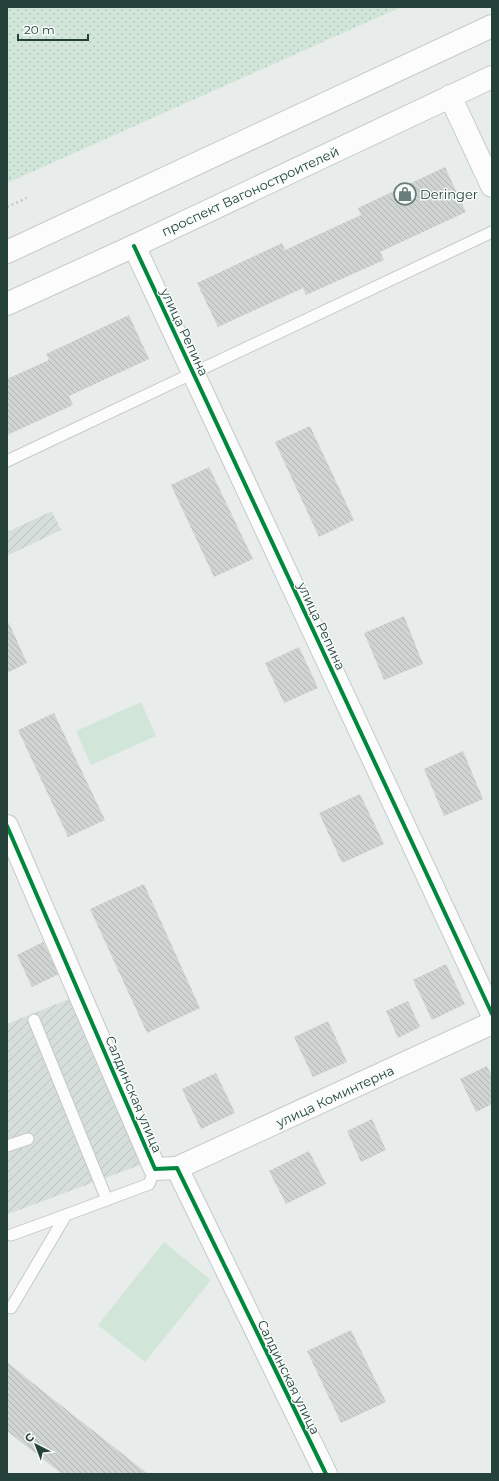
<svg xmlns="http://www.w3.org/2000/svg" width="499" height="1481" viewBox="0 0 499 1481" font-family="Montserrat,sans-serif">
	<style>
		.industrial { fill: url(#industrial-furrows) }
		.green { fill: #d1e6d8 }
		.park { fill: url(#park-dots) }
		.building { fill: url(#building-back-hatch) }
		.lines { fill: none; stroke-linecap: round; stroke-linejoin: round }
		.service-casing { stroke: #c5cac8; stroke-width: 13 }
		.minor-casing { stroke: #c5cac8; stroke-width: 24 }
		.secondary-casing { stroke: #c3cbc8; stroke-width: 24 }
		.path { stroke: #c3ccca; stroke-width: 2.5; stroke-dasharray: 2 3; stroke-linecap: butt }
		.service { stroke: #fcfcfc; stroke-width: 11 }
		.minor { stroke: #fcfcfc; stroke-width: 22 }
		.secondary { stroke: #fcfcfc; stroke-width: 22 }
		.cycleway-casing { stroke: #f7fbf9; stroke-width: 6 }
		.cycleway { stroke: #00873e; stroke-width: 4 }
		.labels { text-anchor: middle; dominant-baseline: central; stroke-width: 3; stroke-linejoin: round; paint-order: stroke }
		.street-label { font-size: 13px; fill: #24423a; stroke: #f7fbf9 }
		.poi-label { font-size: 13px; fill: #24423a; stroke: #f7fbf9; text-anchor: start }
	</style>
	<defs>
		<pattern id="industrial-furrows" width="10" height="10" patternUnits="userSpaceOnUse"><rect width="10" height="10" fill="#d6dedb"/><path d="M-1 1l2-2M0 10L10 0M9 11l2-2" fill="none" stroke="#b8c0bd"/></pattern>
		<pattern id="park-dots" width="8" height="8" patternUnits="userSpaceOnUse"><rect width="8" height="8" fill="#d1e6d8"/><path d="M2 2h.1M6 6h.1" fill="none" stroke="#b3c6ba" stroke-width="1.8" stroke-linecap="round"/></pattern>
		<pattern id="building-back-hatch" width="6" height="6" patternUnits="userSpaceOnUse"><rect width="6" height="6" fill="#cfd4d2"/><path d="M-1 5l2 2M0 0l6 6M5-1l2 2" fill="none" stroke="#b2b7b5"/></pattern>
	</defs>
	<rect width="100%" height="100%" fill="#e8edeb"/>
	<g class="industrial">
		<path d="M52 511 61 530 7 556V532Z"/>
		<path d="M74 997 140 1165 8 1214 7 1211V1024Z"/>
	</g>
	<g class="green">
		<path d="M141 702 156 736 91 765 76 731Z"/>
		<path d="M164 1242 211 1280 145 1362 98 1325Z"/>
	</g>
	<path class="park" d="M7 7H401L7 183Z"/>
	<g class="building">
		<path d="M445 167 466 212 380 252 384 260 306 295 303 288 218 327 197 283 282 243 285 250 361 215 358 208Z"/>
		<path d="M129 315 149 359 69 396 73 405 7 435V379L49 360 46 354Z"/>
		<path d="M310 426 354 520 319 537 275 442Z"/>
		<path d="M209 467 253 559 214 577 171 485Z"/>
		<path d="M404 616 423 664 384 680 364 633Z"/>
		<path d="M9 623 27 663 7 673V624Z"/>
		<path d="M299 647 318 688 284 703 265 663Z"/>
		<path d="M54 713 105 820 68 837 18 730Z"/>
		<path d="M463 751 483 799 444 816 424 769Z"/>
		<path d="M360 794 384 844 342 863 319 813Z"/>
		<path d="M144 884 200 1008 147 1033 90 909Z"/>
		<path d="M43 942 59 974 32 987 17 955Z"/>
		<path d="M446 964 465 1004 432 1020 413 980Z"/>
		<path d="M408 1001 420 1027 398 1038 386 1011Z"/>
		<path d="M328 1021 347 1062 313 1077 294 1037Z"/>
		<path d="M487 1066 492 1076V1104L476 1112 460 1079Z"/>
		<path d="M216 1073 235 1113 201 1129 182 1089Z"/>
		<path d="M372 1119 386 1150 361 1162 347 1131Z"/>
		<path d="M309 1151 326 1184 286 1204 269 1171Z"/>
		<path d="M351 1330 386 1402 341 1423 307 1351Z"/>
		<path d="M7 1362 34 1384 148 1474H62L7 1431Z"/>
	</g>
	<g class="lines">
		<g class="service-casing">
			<g id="service">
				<path d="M7 461 492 232"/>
				<path d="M34 1020 107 1200"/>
				<path d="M7 1146 28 1139"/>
				<path d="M11 1235 66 1215"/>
				<path d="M11 1308 66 1215 149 1184 155 1169"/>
			</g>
		</g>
		<g class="minor-casing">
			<g id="minor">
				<path d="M450 96 492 186"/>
				<path d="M134 246 492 1014"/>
				<path d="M7 826 155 1169 177 1168 326 1474"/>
				<path d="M177 1168 492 1023"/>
			</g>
		</g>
		<g class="secondary-casing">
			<g id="secondary">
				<path d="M7 252 492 26"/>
				<path d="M7 304 134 246 492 77"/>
			</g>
		</g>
		<path class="path" d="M7 207 29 197"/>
		<use href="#service" class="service"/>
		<use href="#minor" class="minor"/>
		<use href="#secondary" class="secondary"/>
		<g class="cycleway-casing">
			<g id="cycleway">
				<path d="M134 246 492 1014"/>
				<path d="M7 826 155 1169 177 1168 326 1474"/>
			</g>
		</g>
		<use href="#cycleway" class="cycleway"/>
	</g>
	<defs>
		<g id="shop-ring" transform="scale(1.15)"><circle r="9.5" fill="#f7fbf9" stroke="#697e78" stroke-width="1.5"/><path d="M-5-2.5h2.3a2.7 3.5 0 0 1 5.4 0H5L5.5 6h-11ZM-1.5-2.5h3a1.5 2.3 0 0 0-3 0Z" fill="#697e78"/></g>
	</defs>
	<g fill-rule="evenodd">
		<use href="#shop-ring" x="405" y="194"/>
	</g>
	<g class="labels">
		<g class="street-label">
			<text transform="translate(250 191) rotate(-25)">проспект Вагоностроителей</text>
			<text transform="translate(185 332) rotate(65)">улица Репина</text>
			<text transform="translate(322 626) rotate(65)">улица Репина</text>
			<text transform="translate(134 1094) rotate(67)">Салдинская улица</text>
			<text transform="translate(335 1096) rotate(-25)">улица Коминтерна</text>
			<text transform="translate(289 1377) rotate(64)">Салдинская улица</text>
		</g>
		<g class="poi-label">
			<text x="420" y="194">Deringer</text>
		</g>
	</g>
	<rect width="499" height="1481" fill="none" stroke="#24423a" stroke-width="16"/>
	<g transform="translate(36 1445) rotate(318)" stroke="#f7fbf9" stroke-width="3" paint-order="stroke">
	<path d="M0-3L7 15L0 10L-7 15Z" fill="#24423a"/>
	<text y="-6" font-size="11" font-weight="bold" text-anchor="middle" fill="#24423a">С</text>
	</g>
	<path d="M18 34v6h70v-6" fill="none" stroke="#24423a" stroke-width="2"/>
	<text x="24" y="34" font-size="12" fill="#24423a" stroke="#f7fbf9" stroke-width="3" paint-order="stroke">20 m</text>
</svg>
